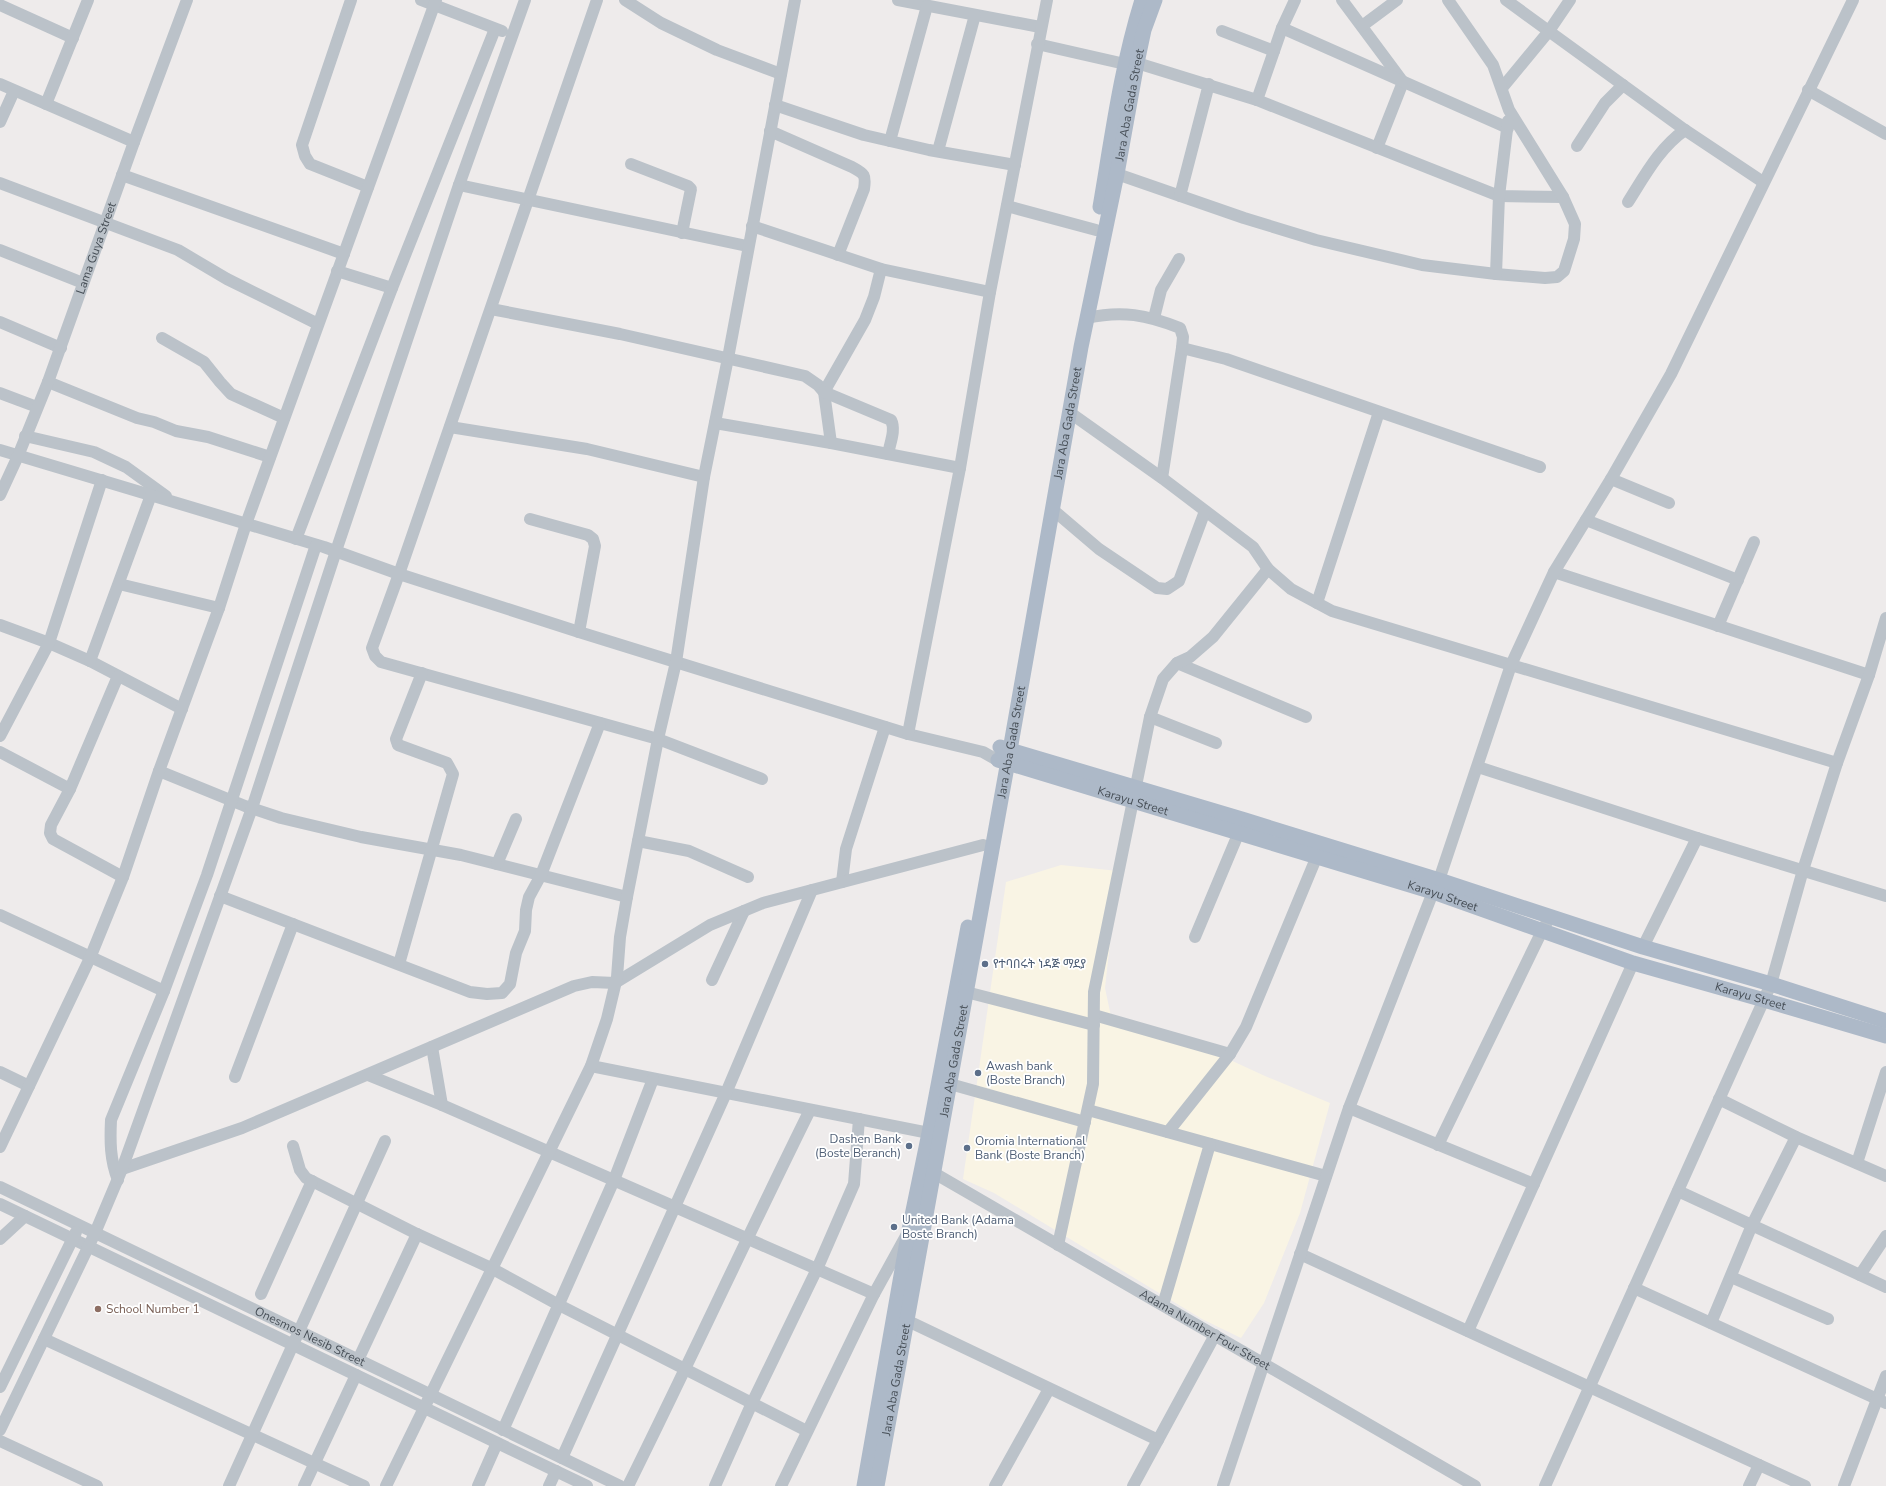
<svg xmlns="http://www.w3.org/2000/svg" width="1886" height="1486" viewBox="0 0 1886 1486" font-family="'Nunito Sans','Noto Sans Ethiopic',sans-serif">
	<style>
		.commercial { fill: #f9f4e4 }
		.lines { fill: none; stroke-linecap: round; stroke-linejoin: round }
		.minor { stroke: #bbc2c9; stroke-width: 12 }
		.major { stroke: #adb9c8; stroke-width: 15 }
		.service-dot { fill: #5c6f8a; stroke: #fff; stroke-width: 1.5 }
		.education-dot { fill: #8d6e63; stroke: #fff; stroke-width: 1.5 }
		.labels { text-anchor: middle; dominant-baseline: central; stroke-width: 3.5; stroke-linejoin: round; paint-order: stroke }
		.street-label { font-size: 12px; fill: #464e56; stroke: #fff }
		.service-label { font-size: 12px; fill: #4e5e75; stroke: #fff; text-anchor: start }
		.education-label { font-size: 12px; fill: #785e54; stroke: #fff; text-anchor: start }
	</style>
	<rect width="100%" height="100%" fill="#eeebeb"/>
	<path class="commercial" d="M1061 865 1118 871 1105 988 1112 1021 1178 1036 1265 1076 1330 1103 1300 1213 1264 1303 1241 1338 1202 1319 994 1193 963 1179 1006 882Z"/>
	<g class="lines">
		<g class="minor">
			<path d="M351 0 302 145 305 156 310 164 368 187"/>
			<path d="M421 0 502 31"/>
			<path d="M597 0 399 574 372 648 375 656 381 662 658 739 762 779"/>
			<path d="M625 0 661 23 717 50 781 74"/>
			<path d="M898 0 1040 27"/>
			<path d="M1342 0 1403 82 1377 148"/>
			<path d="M1506 0 1685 130 1763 182"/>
			<path d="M0 5 73 38"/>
			<path d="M1362 26 1397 0"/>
			<path d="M1282 28 1508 128"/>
			<path d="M1222 31 1274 51"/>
			<path d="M1037 44 1125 64"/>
			<path d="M1137 63 1257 100 1499 196 1563 197"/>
			<path d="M0 84 134 142"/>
			<path d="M1502 88 1549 31 1570 0"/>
			<path d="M1808 90 1886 134"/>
			<path d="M1257 100 1282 28 1295 0"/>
			<path d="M46 104 88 0"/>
			<path d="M775 105 864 135 929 150 1015 165"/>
			<path d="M0 122 14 91"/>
			<path d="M770 131 852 167C865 174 866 175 864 189L838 255"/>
			<path d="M890 141 927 6"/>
			<path d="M1577 146 1605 103 1623 85"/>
			<path d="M938 151 975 15"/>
			<path d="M631 164 688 186 691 189 682 233"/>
			<path d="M1117 174 1244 218 1316 240 1422 265 1496 274 1545 278 1557 277 1564 271 1574 239 1575 224 1563 197 1509 110 1493 65 1448 0"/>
			<path d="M122 175 344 254"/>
			<path d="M0 183 178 250 227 279 318 324"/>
			<path d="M459 185 747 246"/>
			<path d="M1180 196 1209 84"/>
			<path d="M1628 202C1644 177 1659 148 1685 130"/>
			<path d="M1007 206 1096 230"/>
			<path d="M752 226 881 269 990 292"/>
			<path d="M0 250 83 283"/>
			<path d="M337 271 392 288"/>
			<path d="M1496 274 1499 196 1508 121"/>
			<path d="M491 309 620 334 805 376 818 385 824 392 831 443"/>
			<path d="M1087 318C1122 310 1147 315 1180 328L1183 337 1182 348 1162 478"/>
			<path d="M1154 318 1161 290 1179 259"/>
			<path d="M0 322 61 348"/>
			<path d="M162 338 204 362 220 382 231 394 284 418"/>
			<path d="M1182 348 1226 359 1540 467"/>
			<path d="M48 382 137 418 154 422 176 431 208 437 270 457"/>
			<path d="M824 392 865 320 874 297 881 269"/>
			<path d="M824 392 891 420C896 430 890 443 888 454"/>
			<path d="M0 393 37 407"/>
			<path d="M1069 412 1162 478 1253 547 1268 569 1291 589 1332 611 1837 763"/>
			<path d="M715 423 831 443 960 468"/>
			<path d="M450 427 587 449 704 477"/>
			<path d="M25 436 94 452 126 467 166 496"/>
			<path d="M0 450 324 547 399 574 579 632 908 734 983 752 997 760"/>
			<path d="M1611 479 1669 503"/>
			<path id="s1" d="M0 495 18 456 48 382 134 142 187 0"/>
			<path d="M1052 509 1099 549 1157 588 1167 589 1179 581 1205 511"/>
			<path d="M530 519 588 535 593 539 595 546 579 632"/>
			<path d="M1586 520 1738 580"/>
			<path d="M296 539 392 288 495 29"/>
			<path d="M1554 572 1869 675"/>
			<path d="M119 584 219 608"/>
			<path d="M1317 603 1379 412"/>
			<path d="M0 625 49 643 90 661 182 709"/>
			<path d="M1718 626 1754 542"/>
			<path d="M90 661 151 495"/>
			<path d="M1177 663 1306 717"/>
			<path d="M118 676 70 789 51 825 50 833 53 839 123 877"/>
			<path d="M1150 717 1216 743"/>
			<path d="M908 734 960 468 990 292 1047 0"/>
			<path d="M0 736 49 643 102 480"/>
			<path d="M0 752 70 789"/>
			<path d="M1478 767 1697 838 1886 896"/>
			<path d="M159 771 245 806 281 818 361 837 461 855 627 897"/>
			<path d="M638 841 689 851 748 877"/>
			<path d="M497 864 516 819"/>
			<path d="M1439 880 1511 665 1554 572 1611 479 1671 374 1853 0"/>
			<path d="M842 882 846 849 885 727"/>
			<path d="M220 896 470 992 487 994 502 993 510 984 516 953 525 931 526 910 529 897 541 875 600 723"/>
			<path d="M0 915 164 991"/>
			<path d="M1195 937 1242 825"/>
			<path d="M1643 947 1697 838"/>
			<path d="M399 964 453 774 447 763 398 745 396 739 422 673"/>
			<path d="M712 980 744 911"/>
			<path d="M966 992 1094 1025"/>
			<path d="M1094 1015 1230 1054"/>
			<path d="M432 1047 442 1105"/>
			<path d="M591 1066 929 1133"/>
			<path d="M0 1072 29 1086"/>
			<path d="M368 1075 442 1105 874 1294"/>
			<path d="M235 1077 293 924"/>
			<path d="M950 1084 1085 1122"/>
			<path d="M1719 1099 1796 1137 1886 1176"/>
			<path d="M1349 1108 1534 1184"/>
			<path d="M1088 1110 1326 1176"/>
			<path d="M1168 1132 1230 1054 1246 1027 1317 856"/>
			<path d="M1438 1145 1542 931 1550 917"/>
			<path d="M293 1146 300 1170 306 1178 417 1234 491 1268 559 1305 807 1431"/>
			<path d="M0 1147 90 958 123 877 159 771 219 608 246 524 436 0"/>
			<path d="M1857 1163 1886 1072"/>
			<path d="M122 1169 242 1128 574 986 592 982 615 983 710 925 763 903 983 845"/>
			<path id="s2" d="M934 1173 1475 1486"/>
			<path d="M118 1180C110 1160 110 1141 111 1120L164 991 207 875 316 545"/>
			<path id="s3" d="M0 1187 620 1486"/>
			<path d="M1678 1191 1886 1287"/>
			<path d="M0 1204 587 1486"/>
			<path d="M0 1239 25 1216"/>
			<path d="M1058 1245 1093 1084 1094 992 1150 717 1163 679 1177 663 1190 657 1213 637 1268 569"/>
			<path d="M1300 1254 1805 1486"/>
			<path d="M1860 1275 1886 1236"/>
			<path d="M1731 1277 1828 1319"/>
			<path d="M1634 1288 1886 1403"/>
			<path d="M261 1294 312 1181"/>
			<path d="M1163 1305 1210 1144"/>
			<path d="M908 1321 1158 1440"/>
			<path d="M1711 1323 1752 1225 1796 1137"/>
			<path d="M1468 1331 1633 963"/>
			<path d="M44 1339 364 1486"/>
			<path d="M358 1360 417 1234"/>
			<path d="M0 1387 76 1232"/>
			<path d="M0 1430 95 1233 122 1169 252 808 336 551 459 185 525 0"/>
			<path d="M503 1430 614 1180 653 1079"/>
			<path d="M0 1441 97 1486"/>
			<path d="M562 1458 726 1093 812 890"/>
			<path d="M229 1486 385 1141"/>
			<path d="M304 1486 356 1375"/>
			<path d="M386 1486 591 1066 607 1019 617 977 620 937 627 897 658 739 676 662 704 477 728 358 795 0"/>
			<path d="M478 1486 497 1443"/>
			<path d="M549 1486 556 1471"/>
			<path d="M628 1486C690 1361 748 1235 810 1110"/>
			<path d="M715 1486 752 1403 817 1269 854 1184 859 1119"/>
			<path d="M781 1486 874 1294 906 1236"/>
			<path d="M995 1486 1049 1389"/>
			<path d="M1133 1486 1215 1335"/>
			<path d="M1223 1486 1349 1108 1433 892"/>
			<path d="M1545 1486 1771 984 1803 870 1837 763 1869 675 1886 618"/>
			<path d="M1749 1486 1759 1465"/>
			<path d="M1844 1486 1886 1376"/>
		</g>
		<g class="major">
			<path d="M1100 207C1112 137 1121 67 1142 0"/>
			<path d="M1000 747 1245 820 1439 880 1643 947 1771 984 1886 1021"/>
			<path id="s4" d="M998 760 1433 892 1633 963 1764 1000 1886 1036"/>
			<path d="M864 1486 909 1230 929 1133 968 927"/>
			<path id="s5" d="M877 1486 1010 750 1081 347 1117 174 1137 63 1144 30 1155 0"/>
		</g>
	</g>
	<g class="service-dot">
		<circle cx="985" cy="964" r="4"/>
		<circle cx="978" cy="1073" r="4"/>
		<circle cx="909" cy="1146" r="4"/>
		<circle cx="967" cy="1148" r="4"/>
		<circle cx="894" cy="1227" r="4"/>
	</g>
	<circle class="education-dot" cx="98" cy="1309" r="4"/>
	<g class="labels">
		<g class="street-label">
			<text stroke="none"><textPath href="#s5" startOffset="1404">Jara Aba Gada Street</textPath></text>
			<text stroke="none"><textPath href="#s1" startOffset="265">Lama Guya Street</textPath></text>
			<text stroke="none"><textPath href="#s5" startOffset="1080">Jara Aba Gada Street</textPath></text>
			<text stroke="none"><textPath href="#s5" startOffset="756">Jara Aba Gada Street</textPath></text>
			<text stroke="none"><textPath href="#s4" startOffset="141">Karayu Street</textPath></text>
			<text stroke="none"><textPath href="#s4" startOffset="465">Karayu Street</textPath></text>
			<text stroke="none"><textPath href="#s4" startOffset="789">Karayu Street</textPath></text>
			<text stroke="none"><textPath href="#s5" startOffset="432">Jara Aba Gada Street</textPath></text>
			<text stroke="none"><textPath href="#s2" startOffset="313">Adama Number Four Street</textPath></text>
			<text stroke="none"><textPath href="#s3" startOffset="344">Onesmos Nesib Street</textPath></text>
			<text stroke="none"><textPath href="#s5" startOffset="108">Jara Aba Gada Street</textPath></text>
		</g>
		<g class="service-label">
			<text x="993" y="964">የተባበሩት ነዳጅ ማደያ</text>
			<text x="986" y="1066">Awash bank<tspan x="986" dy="14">(Boste Branch)</tspan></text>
			<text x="901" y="1139" text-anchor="end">Dashen Bank<tspan x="901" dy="14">(Boste Beranch)</tspan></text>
			<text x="975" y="1141">Oromia International<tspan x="975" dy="14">Bank (Boste Branch)</tspan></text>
			<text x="902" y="1220">United Bank (Adama<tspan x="902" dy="14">Boste Branch)</tspan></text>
		</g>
		<g class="education-label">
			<text x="106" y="1309">School Number 1</text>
		</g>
	</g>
</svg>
